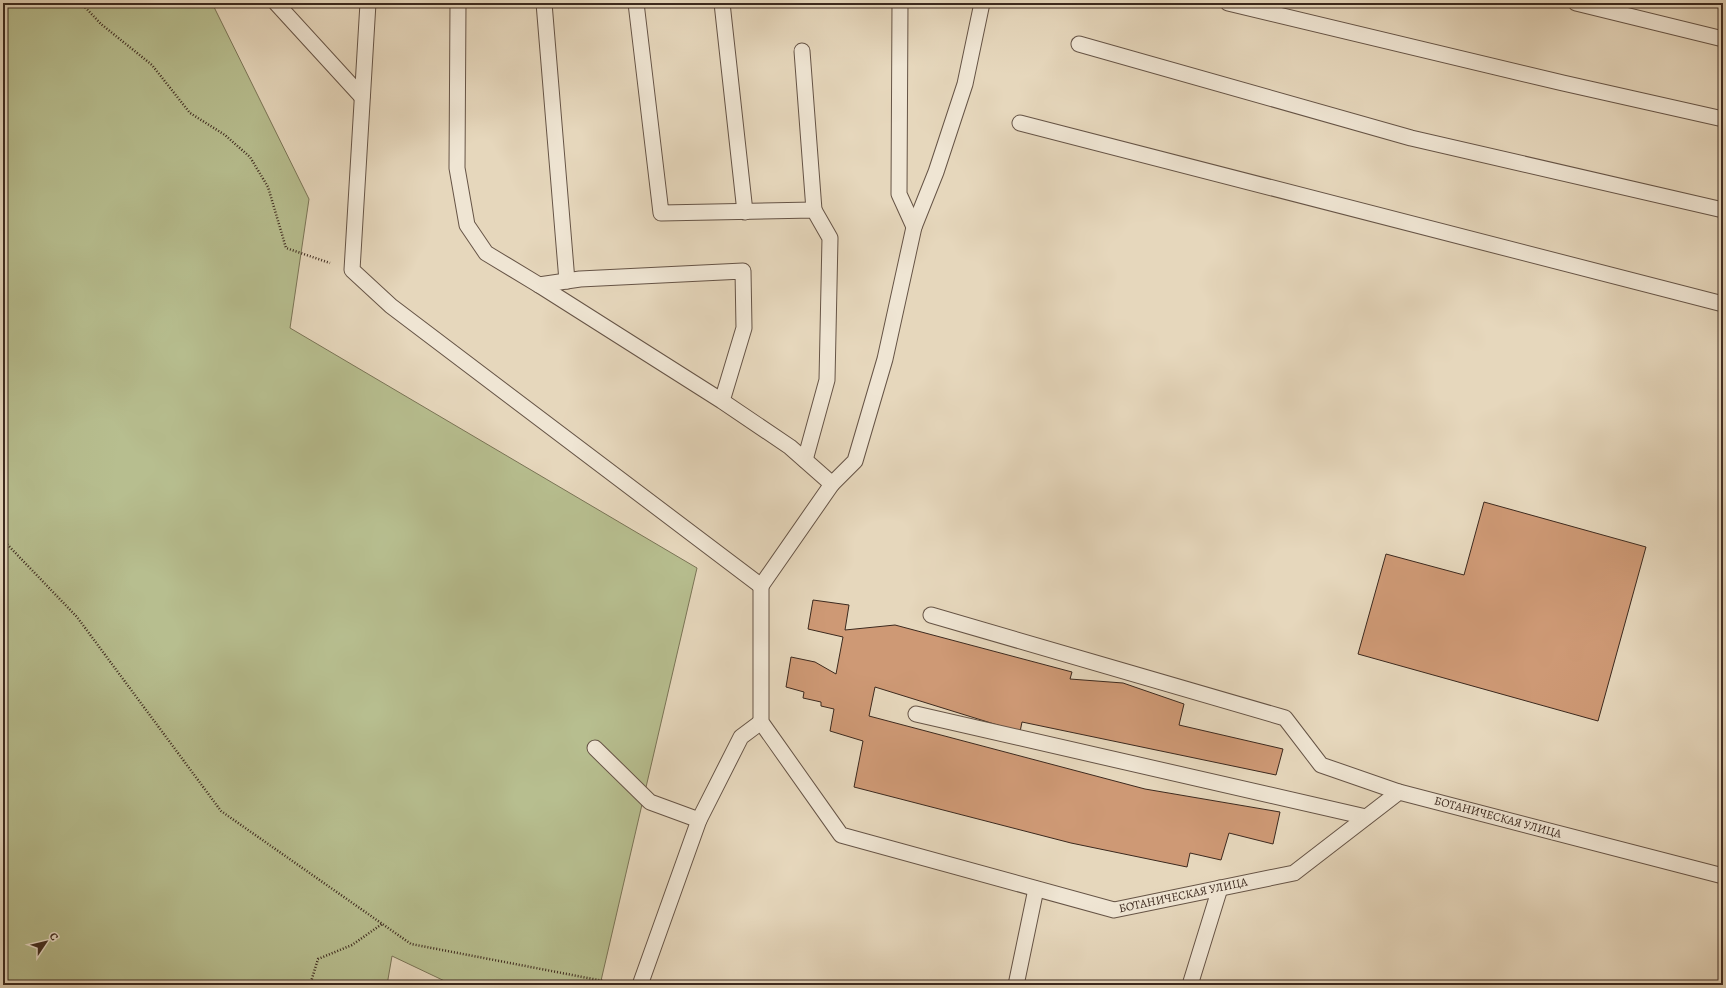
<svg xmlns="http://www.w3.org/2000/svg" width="1726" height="988" viewBox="0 0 1726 988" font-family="Alegreya,serif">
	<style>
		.green { fill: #b7be8f; stroke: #7a7456 }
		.building { fill: #ce9975; stroke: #3c291e }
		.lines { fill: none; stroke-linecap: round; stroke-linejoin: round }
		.service-casing { stroke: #665446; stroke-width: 17 }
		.path { stroke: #3c291e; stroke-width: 2.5; stroke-dasharray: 1 2; stroke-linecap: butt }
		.service { stroke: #efe5d3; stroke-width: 15 }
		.labels { text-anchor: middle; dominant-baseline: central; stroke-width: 3.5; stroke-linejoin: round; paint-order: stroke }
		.street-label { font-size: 12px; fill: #3c291e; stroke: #efe5d3 }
	</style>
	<rect width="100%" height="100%" fill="#e6d7bc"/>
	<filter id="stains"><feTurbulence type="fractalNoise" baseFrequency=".005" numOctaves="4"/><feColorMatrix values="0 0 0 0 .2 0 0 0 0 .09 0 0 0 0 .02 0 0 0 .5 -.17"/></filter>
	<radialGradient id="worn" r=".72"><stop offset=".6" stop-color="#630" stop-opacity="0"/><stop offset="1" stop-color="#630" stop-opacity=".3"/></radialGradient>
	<path class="green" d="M3 3H212L309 199 290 328 697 568 600 985H453L392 956 387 985H3Z"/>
	<g class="building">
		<path d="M1484 502 1646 547 1598 721 1358 654 1386 554 1464 575Z"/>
		<path d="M813 600 849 605 845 630 895 625 1072 672 1070 679 1123 683 1184 704 1179 725 1283 749 1276 775 1022 722 1020 732 875 687 869 716 1145 789 1280 812 1273 844 1229 833 1221 860 1190 853 1187 867 1071 843 854 787 863 741 830 731 834 709 821 706V702L803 698 804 692 786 687 791 657 815 662 836 674 843 637 808 629Z"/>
	</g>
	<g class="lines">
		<g class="service-casing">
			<g id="service">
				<path d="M276 3 362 97"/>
				<path d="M368 3 352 270 391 306 761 586"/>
				<path d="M458 3 457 168 467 225 486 253 539 285"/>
				<path d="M544 3 567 281"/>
				<path d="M636 3 661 213 814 210 830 238 827 380 805 460"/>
				<path d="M722 3 745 212"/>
				<path d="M900 3 899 194 914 227"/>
				<path d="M1228 3 1563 83 1723 119"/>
				<path d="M1576 3 1723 39"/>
				<path d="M1079 44 1411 138 1723 210"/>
				<path d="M802 51 814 210"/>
				<path d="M1020 123 1723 304"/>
				<path d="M722 401 539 285 580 279 743 271 744 328 722 401 790 447 832 484 761 586"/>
				<path d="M832 484 855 461 885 359 914 227 936 172 965 84 982 3"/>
				<path d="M761 586V722L841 835 1114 910 1294 873 1399 792 1723 876"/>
				<path d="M931 615 1285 718 1321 765 1399 792"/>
				<path d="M916 714 1366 817"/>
				<path d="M595 748 650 802 699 820 741 737 761 722"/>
				<path d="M640 985 699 820"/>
				<path d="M1016 985 1036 889"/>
				<path d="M1190 985 1220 888"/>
			</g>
		</g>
		<g class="path">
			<path d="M81 3 101 24 152 65 190 113 225 135 250 157 268 187 286 248 330 263"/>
			<path d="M3 540 77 617 221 811 411 944 619 984"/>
			<path d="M310 985 318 959 352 945 382 924"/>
		</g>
		<use href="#service" class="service"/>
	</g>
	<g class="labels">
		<g class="street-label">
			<text transform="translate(1498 817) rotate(15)">БОТАНИЧЕСКАЯ УЛИЦА</text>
			<text transform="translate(1183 895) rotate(-12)">БОТАНИЧЕСКАЯ УЛИЦА</text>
		</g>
	</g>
	<rect width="1726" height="988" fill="none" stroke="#e6d7bc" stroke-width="16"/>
	<rect x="4" y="4" width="1718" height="980" fill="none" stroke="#3c291e" stroke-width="2"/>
	<rect x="8" y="8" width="1710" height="972" fill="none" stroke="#3c291e"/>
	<g transform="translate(46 942) rotate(55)" stroke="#efe5d3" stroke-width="3" paint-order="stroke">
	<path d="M0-3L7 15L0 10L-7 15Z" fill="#3c291e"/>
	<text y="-6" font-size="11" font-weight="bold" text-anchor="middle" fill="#3c291e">С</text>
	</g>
	<rect width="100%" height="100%" filter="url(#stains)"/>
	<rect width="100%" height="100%" fill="url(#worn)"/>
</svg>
